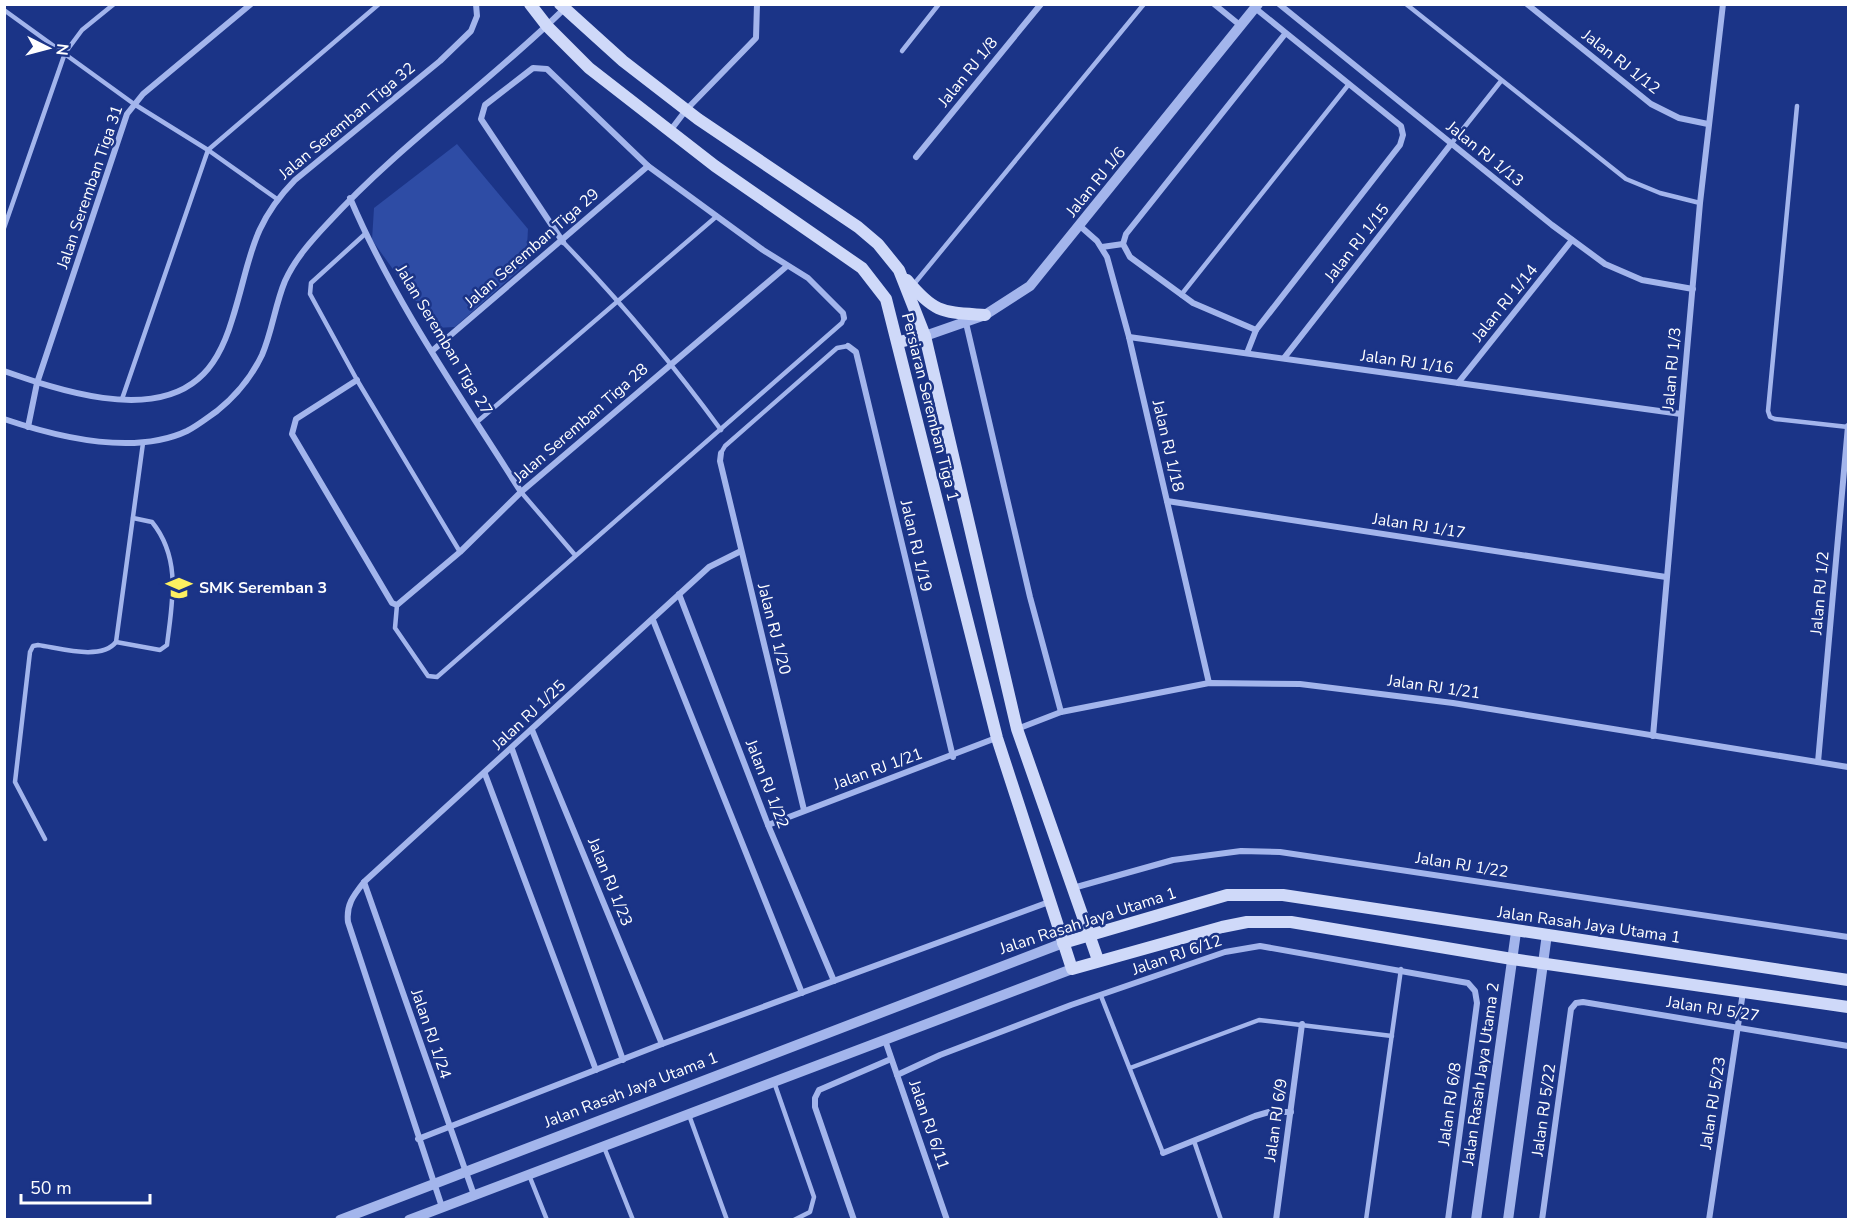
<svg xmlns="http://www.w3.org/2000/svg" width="1853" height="1224" viewBox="0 0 1853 1224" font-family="'Nunito Sans',sans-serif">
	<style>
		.green { fill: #2e4ca5 }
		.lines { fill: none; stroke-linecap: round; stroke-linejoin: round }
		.service { stroke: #a3b5ec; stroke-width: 4.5 }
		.minor { stroke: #a3b5ec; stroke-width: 6 }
		.tertiary { stroke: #a3b5ec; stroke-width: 10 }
		.secondary { stroke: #cfd9f9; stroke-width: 12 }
		.labels { text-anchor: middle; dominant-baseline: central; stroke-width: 5; stroke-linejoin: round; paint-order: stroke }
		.street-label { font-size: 16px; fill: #fff; stroke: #1b3487 }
		.poi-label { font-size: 16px; font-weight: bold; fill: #fff; stroke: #1b3487; text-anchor: start }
	</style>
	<rect width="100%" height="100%" fill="#1b3487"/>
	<path class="green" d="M457 144 528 229 526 264 455 327 435 328 372 240 374 208Z"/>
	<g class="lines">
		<g class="service">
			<path d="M1406 4 1626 179 1660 193 1700 203"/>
			<path d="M4 10 134 104 208 150 277 199"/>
			<path d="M902 51 939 4"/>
			<path d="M1797 106 1768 411 1770 417 1775 419 1848 427"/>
			<path d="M1451 144 1501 81"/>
			<path d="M4 228 65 53 82 30 114 4"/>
			<path d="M365 234 311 283 310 294 357 380 460 552"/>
			<path d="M563 242C620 301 672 363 721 430"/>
			<path d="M914 284 1144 4"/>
			<path d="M1181 295 1349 84"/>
			<path d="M122 399 208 150 379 4"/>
			<path d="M477 422 717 216"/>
			<path d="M721 453 725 446 837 348 848 346"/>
			<path d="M521 492 575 555"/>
			<path d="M397 605 395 628 428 676 437 677 842 323 844 318"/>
			<path d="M116 642 160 650 167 645C172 603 182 559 152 522L133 518"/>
			<path d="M45 839 15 782 30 652 33 646 38 645C60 648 101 661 116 642L143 443"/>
			<path d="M1101 996 1163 1153"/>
			<path d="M1130 1068 1259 1020 1392 1036"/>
			<path d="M774 1082 814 1197 810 1212 794 1220"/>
			<path d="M689 1115 727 1220"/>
			<path d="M1194 1141 1221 1220"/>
			<path d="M604 1147 633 1220"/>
			<path d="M529 1175 547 1220"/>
			<path d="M1366 1220 1401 969"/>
		</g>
		<g class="minor">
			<path d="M1214 4 1241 26"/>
			<path d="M1279 4 1552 225 1605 264 1642 280 1693 289"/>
			<path d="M1527 4 1651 104 1679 118 1708 124"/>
			<path d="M1255 8 1401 126 1403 135 1400 145 1256 330 1193 303 1130 257 1123 244 1126 234 1285 34"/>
			<path d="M670 131 686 110 756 38 757 4"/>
			<path d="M916 157 1041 4"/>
			<path d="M350 198C394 302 461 397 521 492"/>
			<path d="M1080 226 1097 241 1107 257 1129 337 1209 683"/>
			<path d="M563 242 481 119 485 105 533 68 547 69 648 166 763 250 808 278 843 313 844 318"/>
			<path d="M1102 247 1123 244"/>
			<path d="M966 323 1030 597 1061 712"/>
			<path d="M1129 337 1681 414"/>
			<path d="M848 346 856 352 953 757"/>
			<path d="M432 351 648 166"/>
			<path d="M1247 353 1256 330"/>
			<path d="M1284 358 1451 144"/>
			<path d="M4 371C58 390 149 421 198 379 215 365 226 340 232 320 251 261 249 227 295 180L440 61 471 31 477 16 476 4"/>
			<path d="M357 380 296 419 292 434 392 603 397 605 460 552 521 492 787 266"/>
			<path d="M1458 383 1572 240"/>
			<path d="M4 419C57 437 134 456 187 431 197 426 207 418 217 411 237 395 251 378 262 355 272 332 275 305 285 281 295 259 311 241 328 223 400 144 488 84 564 9"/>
			<path d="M28 427 37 383 127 114 143 94 251 4"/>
			<path d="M721 453 720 461 804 810"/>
			<path d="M1167 501 1666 577"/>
			<path d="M679 594 768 825 834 981"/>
			<path d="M653 620 802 993"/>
			<path d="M1017 729 1061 712 1209 683 1300 684 1453 703 1848 767"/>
			<path d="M532 730 662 1044"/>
			<path d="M1653 736 1700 203 1723 4"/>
			<path d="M512 749 623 1060"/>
			<path d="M1818 762 1848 426"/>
			<path d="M485 774 596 1070"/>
			<path d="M768 825 996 738"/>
			<path d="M364 882 474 1195"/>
			<path d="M1073 888 1173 860 1241 851 1280 852 1848 937"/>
			<path d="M885 1040 947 1220"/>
			<path d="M897 1075 940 1055 1071 1005 1225 952 1260 946 1468 983 1475 991 1477 1003 1448 1220"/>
			<path d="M418 1139 662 1044 1049 902"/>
			<path d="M1163 1153 1255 1116 1269 1112H1291"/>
			<path d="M442 1207 348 922C346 905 353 896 364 882L709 567 741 551"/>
			<path d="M854 1220 815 1107V1098L819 1090 891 1059"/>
			<path d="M1276 1220 1302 1024"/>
			<path d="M1542 1220 1571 1009 1576 1003 1583 1002 1848 1046"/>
			<path d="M1709 1220 1743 992"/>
		</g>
		<g class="tertiary">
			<path d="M925 336 985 315 1030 286 1258 4"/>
			<path d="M340 1220 1063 943"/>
			<path d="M409 1220 1072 969"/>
			<path d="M1476 1220 1516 932"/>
			<path d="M1508 1220 1547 934"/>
		</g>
		<g class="secondary">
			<path d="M530 4 547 26 589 68 715 166 862 268 886 299 997 738 1072 969 1222 927 1247 922H1291L1512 959 1848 1007"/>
			<path d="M560 4 623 61 698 119 858 227 878 244 899 270 925 336 1017 729 1098 960"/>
			<path d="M907 280C935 314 943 312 985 315"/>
			<path d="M899 342 925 336"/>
			<path d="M1063 943 1227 895H1283L1848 980"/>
		</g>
	</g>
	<defs>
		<g id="school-bare" transform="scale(2.07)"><path d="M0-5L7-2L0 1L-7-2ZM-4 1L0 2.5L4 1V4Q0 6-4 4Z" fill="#fdf060" stroke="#1b3487" stroke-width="2.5" paint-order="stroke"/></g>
	</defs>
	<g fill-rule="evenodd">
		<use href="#school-bare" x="179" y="588"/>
	</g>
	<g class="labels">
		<g class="street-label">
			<text transform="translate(1621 62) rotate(38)">Jalan RJ 1/12</text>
			<text transform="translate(968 72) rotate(-51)">Jalan RJ 1/8</text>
			<text transform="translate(347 121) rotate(-40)">Jalan Seremban Tiga 32</text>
			<text transform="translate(1485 154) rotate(39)">Jalan RJ 1/13</text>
			<text transform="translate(1096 182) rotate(-51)">Jalan RJ 1/6</text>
			<text transform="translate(90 187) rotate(-71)">Jalan Seremban Tiga 31</text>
			<text transform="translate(1357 243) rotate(-52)">Jalan RJ 1/15</text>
			<text transform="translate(532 248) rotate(-41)">Jalan Seremban Tiga 29</text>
			<text transform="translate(1505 303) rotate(-51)">Jalan RJ 1/14</text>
			<text transform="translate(444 340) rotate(59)">Jalan Seremban Tiga 27</text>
			<text transform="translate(1407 362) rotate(8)">Jalan RJ 1/16</text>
			<text transform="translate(1672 369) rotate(-85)">Jalan RJ 1/3</text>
			<text transform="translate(930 407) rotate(76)">Persiaran Seremban Tiga 1</text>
			<text transform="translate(581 423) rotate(-41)">Jalan Seremban Tiga 28</text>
			<text transform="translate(1168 446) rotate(77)">Jalan RJ 1/18</text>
			<text transform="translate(1419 526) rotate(9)">Jalan RJ 1/17</text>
			<text transform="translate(916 546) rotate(77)">Jalan RJ 1/19</text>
			<text transform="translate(1820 593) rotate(-85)">Jalan RJ 1/2</text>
			<text transform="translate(774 629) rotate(76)">Jalan RJ 1/20</text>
			<text transform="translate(1434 687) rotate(8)">Jalan RJ 1/21</text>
			<text transform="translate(529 715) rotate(-43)">Jalan RJ 1/25</text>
			<text transform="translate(878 769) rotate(-20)">Jalan RJ 1/21</text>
			<text transform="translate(767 784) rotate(69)">Jalan RJ 1/22</text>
			<text transform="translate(1462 865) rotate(9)">Jalan RJ 1/22</text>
			<text transform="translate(610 882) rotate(68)">Jalan RJ 1/23</text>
			<text transform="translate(1088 921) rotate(-18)">Jalan Rasah Jaya Utama 1</text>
			<text transform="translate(1589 925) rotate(8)">Jalan Rasah Jaya Utama 1</text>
			<text transform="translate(1177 955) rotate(-19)">Jalan RJ 6/12</text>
			<text transform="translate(1713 1009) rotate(9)">Jalan RJ 5/27</text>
			<text transform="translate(431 1034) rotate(71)">Jalan RJ 1/24</text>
			<text transform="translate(1481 1074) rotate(-82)">Jalan Rasah Jaya Utama 2</text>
			<text transform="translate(631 1090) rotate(-21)">Jalan Rasah Jaya Utama 1</text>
			<text transform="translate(1713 1103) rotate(-81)">Jalan RJ 5/23</text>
			<text transform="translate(1450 1104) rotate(-82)">Jalan RJ 6/8</text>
			<text transform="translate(1544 1110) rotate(-82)">Jalan RJ 5/22</text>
			<text transform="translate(1276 1120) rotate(-82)">Jalan RJ 6/9</text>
			<text transform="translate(929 1125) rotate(71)">Jalan RJ 6/11</text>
		</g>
		<g class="poi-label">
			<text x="199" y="588">SMK Seremban 3</text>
		</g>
	</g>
	<rect width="1853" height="1224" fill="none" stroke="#ffffff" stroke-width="12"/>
	<g transform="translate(48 48) rotate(96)" stroke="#1b3487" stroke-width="4.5" paint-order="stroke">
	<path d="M0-4.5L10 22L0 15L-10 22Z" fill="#ffffff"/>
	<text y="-9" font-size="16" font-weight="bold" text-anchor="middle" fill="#ffffff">N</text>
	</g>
	<path d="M21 1194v9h129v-9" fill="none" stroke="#ffffff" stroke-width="3"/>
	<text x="30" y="1194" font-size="18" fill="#ffffff" stroke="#1b3487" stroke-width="4.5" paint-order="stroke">50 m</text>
</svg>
